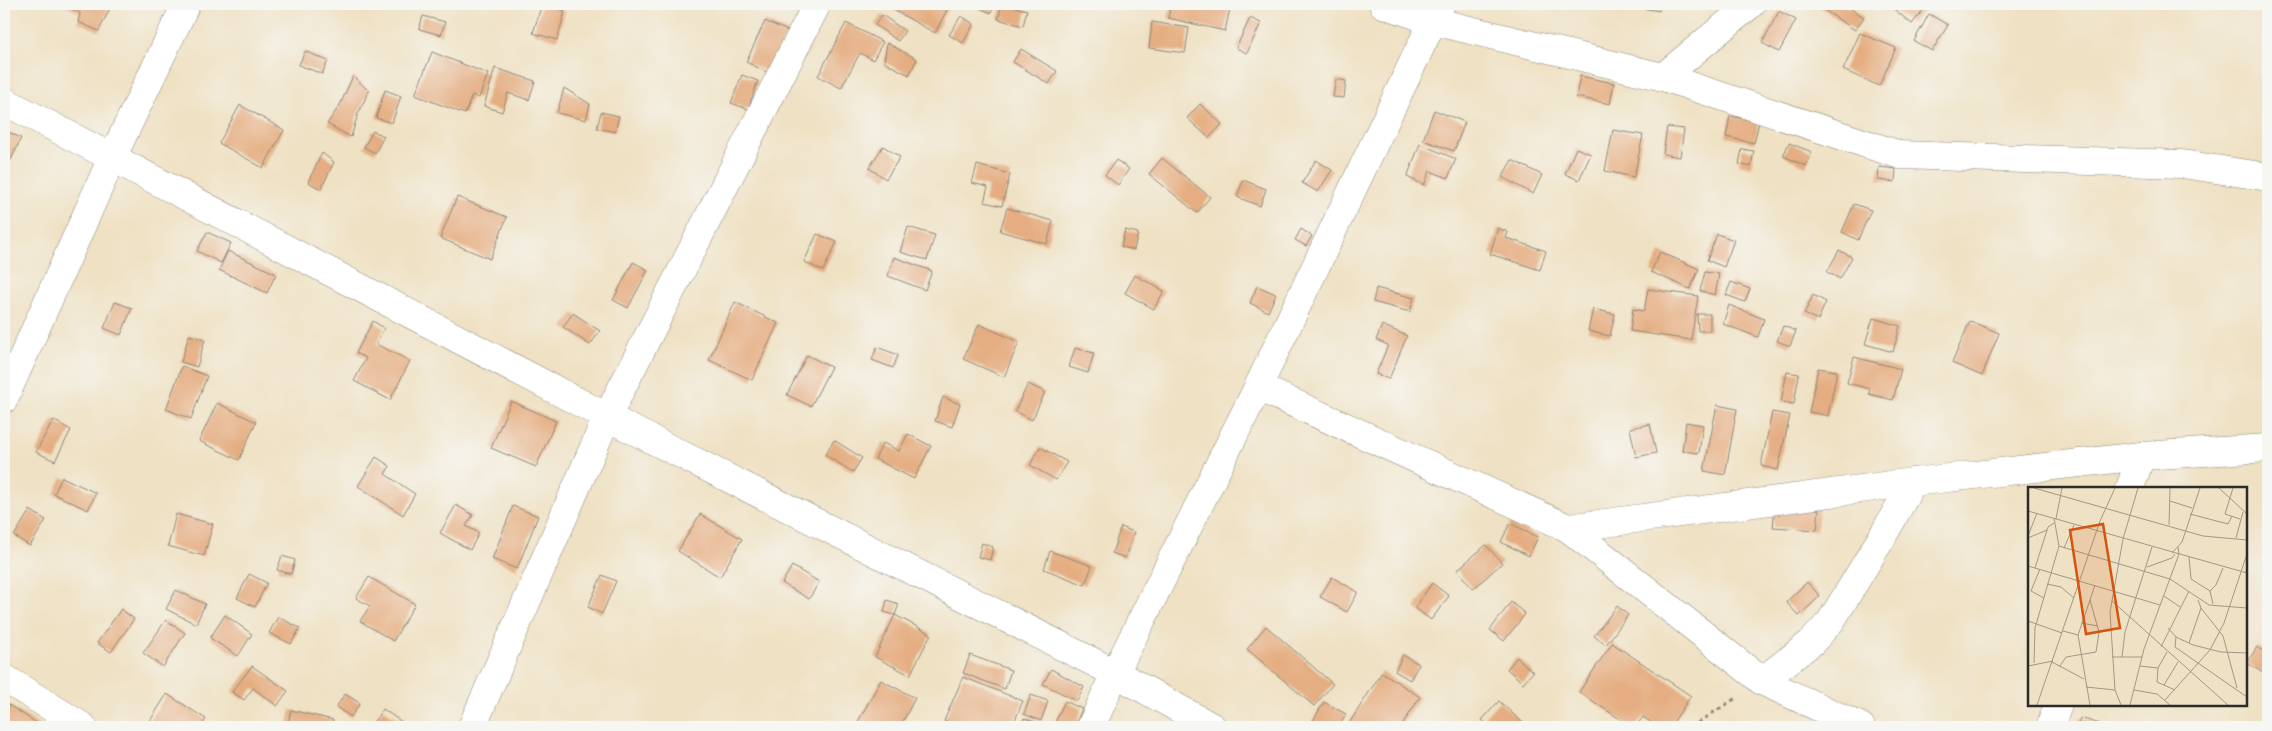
<svg xmlns="http://www.w3.org/2000/svg" width="2272" height="731" viewBox="0 0 2272 731" font-family="'Indie Flower',sans-serif">
	<style>
		.building { fill: #e5ad81 }
		.lines { fill: none; stroke-linecap: round; stroke-linejoin: round }
		.minor-casing { stroke: #8d8677; stroke-width: 29 }
		.path { stroke: #8d8677; stroke-width: 3; stroke-dasharray: 4 4; stroke-linecap: butt }
		.minor { stroke: #fff; stroke-width: 28 }
		.inset-road { fill: none; stroke: #a19886; stroke-width: 1 }
		.view { fill: #d5540f; fill-opacity: 0.15; stroke: #d5540f; stroke-width: 2.5 }
		.inset-edge { fill: none; stroke: #2b2b2b; stroke-width: 2.5 }
	</style>
	<rect width="100%" height="100%" fill="#f6f6f2"/>
	<filter id="ink" filterUnits="userSpaceOnUse"><feTurbulence type="fractalNoise" baseFrequency=".02" numOctaves="2"/><feDisplacementMap in="SourceGraphic" scale="10" xChannelSelector="R" yChannelSelector="G"/><feConvolveMatrix kernelMatrix="1 2 1 2 8 2 1 2 1" color-interpolation-filters="sRGB"/></filter>
	<filter id="wash" filterUnits="userSpaceOnUse"><feTurbulence type="fractalNoise" baseFrequency=".0096" numOctaves="4" result="noise"/><feDisplacementMap in="SourceGraphic" scale="20" xChannelSelector="R" yChannelSelector="G"/><feGaussianBlur stdDeviation="1.12" result="paint"/><feColorMatrix in="noise" values="0 0 0 0 0 0 0 0 0 0 0 0 0 0 0 0 0 1.4 0 .05"/><feComposite in="paint" operator="in"/></filter>
	<g filter="url(#wash)">
		<rect width="100%" height="100%" fill="#efe1c3"/>
		<g id="blocks">
			<g class="building">
				<path d="M61 4H112L99 31 78 22 80 13Z"/>
				<path d="M542 4 565 11 557 40 533 33Z"/>
				<path d="M895 4H950L935 33 892 9Z"/>
				<path d="M970 4H995L991 13Z"/>
				<path d="M1002 4 1027 10 1023 26 998 19Z"/>
				<path d="M1171 4H1231L1225 31 1168 18Z"/>
				<path d="M1618 4H1660L1659 11Z"/>
				<path d="M1815 4H1843L1864 17 1855 30Z"/>
				<path d="M1892 4H1928L1912 24 1890 6Z"/>
				<path d="M1779 11 1796 20 1779 52 1762 43Z"/>
				<path d="M1929 14 1948 25 1932 51 1914 41Z"/>
				<path d="M882 15 905 31 898 41 875 25Z"/>
				<path d="M423 16 445 22 441 35 419 29Z"/>
				<path d="M961 16 974 24 963 43 949 35Z"/>
				<path d="M1250 18 1261 23 1247 53 1236 48Z"/>
				<path d="M765 21 788 31 769 73 746 62Z"/>
				<path d="M1152 22 1189 28 1185 53 1149 48Z"/>
				<path d="M846 23 883 42 873 60 860 53 841 88 818 76Z"/>
				<path d="M1860 33 1896 48 1879 86 1843 70Z"/>
				<path d="M887 43 917 59 909 75 884 62Z"/>
				<path d="M1021 49 1057 71 1049 84 1013 62Z"/>
				<path d="M305 51 328 61 322 74 299 65Z"/>
				<path d="M432 52 488 74 479 98 472 95 465 114 415 95Z"/>
				<path d="M495 68 535 81 529 100 508 93 502 112 484 106Z"/>
				<path d="M742 75 758 81 748 109 731 103Z"/>
				<path d="M353 76 369 91 358 114 351 137 327 124 340 105Z"/>
				<path d="M1580 76 1614 83 1610 104 1576 97Z"/>
				<path d="M1336 79 1346 81 1344 98 1333 97Z"/>
				<path d="M564 88 590 104 586 120 557 113Z"/>
				<path d="M385 90 401 96 392 123 376 118Z"/>
				<path d="M1200 104 1222 124 1209 138 1187 118Z"/>
				<path d="M240 105 284 130 263 168 219 143Z"/>
				<path d="M1434 110 1465 122 1454 151 1423 140Z"/>
				<path d="M601 112 619 116 615 132 597 128Z"/>
				<path d="M1730 116 1759 122 1754 143 1726 137Z"/>
				<path d="M1667 127 1684 129 1680 157 1663 154Z"/>
				<path d="M4 130 21 138 11 160 4 157Z"/>
				<path d="M1613 130 1643 135 1634 177 1605 171Z"/>
				<path d="M373 131 384 136 375 153 364 147Z"/>
				<path d="M1789 143 1812 152 1806 166 1783 156Z"/>
				<path d="M1420 144 1456 159 1448 178 1430 171 1424 185 1407 177Z"/>
				<path d="M883 146 900 157 886 179 869 168Z"/>
				<path d="M1576 148 1591 154 1579 180 1565 174Z"/>
				<path d="M1742 149 1754 151 1751 167 1739 164Z"/>
				<path d="M322 153 334 162 321 189 308 182Z"/>
				<path d="M1162 158 1210 197 1197 213 1149 174Z"/>
				<path d="M1116 160 1129 169 1118 185 1105 175Z"/>
				<path d="M1316 160 1332 170 1318 192 1302 183Z"/>
				<path d="M1512 160 1542 175 1533 194 1502 177Z"/>
				<path d="M977 165 1010 174 1002 206 984 202 988 187 972 183Z"/>
				<path d="M1879 167 1896 169 1895 182 1878 180Z"/>
				<path d="M1243 180 1266 189 1260 206 1237 197Z"/>
				<path d="M457 197 507 217 490 259 440 238Z"/>
				<path d="M1854 204 1871 210 1858 240 1842 232Z"/>
				<path d="M1007 208 1053 221 1047 244 1000 231Z"/>
				<path d="M908 227 935 235 927 260 900 252Z"/>
				<path d="M1498 228 1508 232 1506 238 1546 251 1540 270 1490 254Z"/>
				<path d="M1301 229 1312 236 1306 246 1295 240Z"/>
				<path d="M1125 230 1138 233 1134 250 1121 247Z"/>
				<path d="M207 232 231 243 221 263 197 251Z"/>
				<path d="M817 234 837 242 823 271 804 262Z"/>
				<path d="M1717 234 1734 240 1724 267 1707 260Z"/>
				<path d="M1839 250 1852 257 1840 279 1827 272Z"/>
				<path d="M228 251 276 274 267 293 219 270Z"/>
				<path d="M1660 252 1699 269 1690 289 1651 272Z"/>
				<path d="M894 257 932 271 925 290 888 276Z"/>
				<path d="M633 262 648 270 628 308 613 300Z"/>
				<path d="M1705 272 1719 274 1715 295 1700 291Z"/>
				<path d="M1135 275 1164 291 1154 309 1125 293Z"/>
				<path d="M1731 282 1750 289 1745 302 1726 295Z"/>
				<path d="M1257 286 1276 294 1268 312 1250 303Z"/>
				<path d="M1376 288 1414 298 1410 312 1373 302Z"/>
				<path d="M1648 289 1698 296 1691 340 1630 331 1633 309 1644 311Z"/>
				<path d="M1813 295 1826 302 1818 320 1804 314Z"/>
				<path d="M115 302 132 308 121 335 104 328Z"/>
				<path d="M735 302 778 323 752 380 709 360Z"/>
				<path d="M1729 305 1764 319 1758 337 1723 324Z"/>
				<path d="M1593 309 1615 314 1610 336 1588 331Z"/>
				<path d="M573 313 600 331 590 345 563 327Z"/>
				<path d="M1697 314H1710V331H1698Z"/>
				<path d="M1873 318 1900 326 1893 352 1865 344Z"/>
				<path d="M373 321 384 328 376 344 410 361 390 400 354 381 366 358 356 353Z"/>
				<path d="M1970 321 1999 333 1982 376 1952 363Z"/>
				<path d="M979 324 1019 342 1004 377 963 359Z"/>
				<path d="M1382 325 1407 336 1389 379 1376 374 1388 345 1376 340Z"/>
				<path d="M1783 326 1796 331 1790 346 1777 341Z"/>
				<path d="M189 335 205 339 197 367 181 362Z"/>
				<path d="M877 347 898 355 893 368 872 360Z"/>
				<path d="M1075 348 1094 353 1088 373 1069 367Z"/>
				<path d="M807 355 831 367 811 406 787 395Z"/>
				<path d="M1854 357 1901 369 1893 400 1869 394 1870 389 1847 383Z"/>
				<path d="M182 366 207 376 191 419 166 409Z"/>
				<path d="M1818 368 1837 371 1828 416 1809 412Z"/>
				<path d="M1787 372 1799 374 1794 404 1781 402Z"/>
				<path d="M1028 384 1045 392 1032 420 1015 411Z"/>
				<path d="M943 397 960 404 952 427 935 421Z"/>
				<path d="M511 401 556 421 536 467 491 448Z"/>
				<path d="M217 403 256 422 239 460 199 441Z"/>
				<path d="M1717 405 1737 409 1725 475 1704 471Z"/>
				<path d="M1772 412 1790 415 1778 470 1761 466Z"/>
				<path d="M53 420 71 430 55 461 36 452Z"/>
				<path d="M1686 422 1703 425 1699 453 1682 451Z"/>
				<path d="M1650 424 1656 453 1636 457 1630 428Z"/>
				<path d="M908 434 931 446 914 479 875 459 883 443 899 451Z"/>
				<path d="M834 440 862 458 853 472 825 455Z"/>
				<path d="M1040 447 1067 462 1056 480 1030 465Z"/>
				<path d="M376 457 390 466 385 474 415 494 403 515 358 486Z"/>
				<path d="M62 477 96 493 88 510 54 494Z"/>
				<path d="M456 505 473 515 466 526 479 533 470 550 440 533Z"/>
				<path d="M1775 505 1819 509 1817 530 1773 527Z"/>
				<path d="M513 506 538 516 517 569 492 559Z"/>
				<path d="M30 510 46 520 30 546 14 536Z"/>
				<path d="M176 514 213 524 204 556 168 546Z"/>
				<path d="M700 514 742 539 720 577 678 551Z"/>
				<path d="M1510 523 1538 537 1529 556 1501 542Z"/>
				<path d="M1121 527 1134 532 1125 558 1112 553Z"/>
				<path d="M982 543 993 547 990 560 978 557Z"/>
				<path d="M1486 545 1502 563 1473 589 1457 570Z"/>
				<path d="M1050 551 1092 566 1085 585 1044 569Z"/>
				<path d="M282 556 295 560 291 574 277 570Z"/>
				<path d="M792 566 819 582 809 599 782 583Z"/>
				<path d="M249 574 267 583 255 607 237 598Z"/>
				<path d="M602 575 616 581 602 614 588 607Z"/>
				<path d="M369 577 415 604 393 641 360 621 370 606 356 598Z"/>
				<path d="M1332 577 1358 592 1347 612 1320 597Z"/>
				<path d="M1807 582 1820 596 1799 616 1786 602Z"/>
				<path d="M1432 583 1449 596 1431 620 1415 608Z"/>
				<path d="M176 590 205 604 196 624 166 609Z"/>
				<path d="M887 600 899 604 895 615 884 612Z"/>
				<path d="M1511 602 1525 614 1504 641 1490 630Z"/>
				<path d="M1617 606 1628 615 1606 645 1594 636Z"/>
				<path d="M121 609 134 619 111 652 97 643Z"/>
				<path d="M225 615 252 634 238 656 210 638Z"/>
				<path d="M895 615 931 634 910 675 875 657Z"/>
				<path d="M278 617 300 628 291 644 269 633Z"/>
				<path d="M166 620 185 633 163 667 143 653Z"/>
				<path d="M1266 626 1333 684 1314 706 1247 649Z"/>
				<path d="M1612 643 1691 696 1670 727H1658L1643 717 1635 727H1632L1579 692Z"/>
				<path d="M2257 647 2268 653V676L2247 663Z"/>
				<path d="M970 655 1011 670 1005 689 963 673Z"/>
				<path d="M1403 655 1419 664 1410 680 1395 671Z"/>
				<path d="M1517 657 1533 672 1523 683 1507 669Z"/>
				<path d="M252 666 288 691 277 706 253 688 244 700 232 692Z"/>
				<path d="M1051 669 1084 687 1077 701 1043 684Z"/>
				<path d="M1382 672 1420 697 1401 727H1352L1348 725Z"/>
				<path d="M963 677 1023 701 1012 727H960L944 721Z"/>
				<path d="M881 680 915 698 900 727H855Z"/>
				<path d="M167 694 206 719 201 727H153L148 724Z"/>
				<path d="M345 694 360 703 351 717 336 707Z"/>
				<path d="M1031 695 1048 701 1041 721 1024 714Z"/>
				<path d="M1065 701 1082 709 1074 727H1053Z"/>
				<path d="M1499 701 1527 727H1490L1482 720Z"/>
				<path d="M1324 702 1346 714 1339 727H1309Z"/>
				<path d="M7 704 43 727H4V710Z"/>
				<path d="M383 709 409 727H370Z"/>
				<path d="M291 710 333 720 331 727H287Z"/>
				<path d="M1024 718 1044 725V727H1021Z"/>
				<path d="M2080 718 2100 724 2099 727H2077Z"/>
			</g>
		</g>
	</g>
	<g filter="url(#ink)">
		<use href="#blocks" fill-opacity="0" stroke="#8d8677" stroke-width="1"/>
		<g class="lines">
			<g class="minor-casing">
				<g id="minor">
					<path d="M1383 4 1433 21 1663 77 1900 155 2182 164 2268 177"/>
					<path d="M1663 77 1751 4"/>
					<path d="M4 101 607 417 1115 673 1212 727"/>
					<path d="M1258 387 1568 528 1913 482 2141 456 2268 448"/>
					<path d="M4 399 112 158 186 4"/>
					<path d="M2130 488 2141 456"/>
					<path d="M1568 528 1762 681 1861 727"/>
					<path d="M4 678 83 727"/>
					<path d="M1762 681 1812 642 1831 621 1881 539 1913 482"/>
					<path d="M472 727 607 417 817 4"/>
					<path d="M1091 727 1115 673 1258 387 1441 4"/>
					<path d="M2050 727 2058 705"/>
				</g>
			</g>
			<path class="path" d="M1691 727 1736 698"/>
			<use href="#minor" class="minor"/>
		</g>
	</g>
	<g transform="translate(2028 487)">
		<rect width="219" height="219" fill="#efe1c3"/>
		<path class="inset-road" d="M6 1 175 49 219 53M191 1 219 27M205 1 197 27 212 32M142 14 164 21M0 24 219 86M162 27 200 37 204 29M28 32 34 1M141 38 142 1M0 49 9 26M0 51 19 43M208 51 215 25M31 59 142 92 181 118 219 121M36 61 46 38M144 66 154 55 172 1M161 70 163 92 182 104 185 117M0 79 132 118M119 80 144 71 147 67M7 81 20 40 26 36M12 82 3 104 16 111M19 97 33 100 46 111M182 104 188 98 195 81M136 109 152 120M84 114 200 218M173 121 195 149 209 201M0 134 34 146M53 136 70 139M140 141 148 150 165 158 193 165 219 166M35 144 50 148M148 150 147 160 219 210M161 156 173 121 170 113M133 160 161 104M84 170H114M94 170 97 145 124 60M24 175 56 192M6 176 7 141 31 59 26 31M0 179 25 174M32 179 38 170 68 165 71 145 62 113 67 98M112 179 130 181 129 195 147 203M130 181 139 165M136 198 150 175M58 200 87 203M106 203 129 207 142 218M137 213 182 163 196 136 219 67M9 218 72 34 87 1M62 218 50 148 62 113M93 218 87 203 82 125 95 52 110 1M102 218 116 162 151 67 150 60"/>
		<path class="view" d="M75 37 92 141 58 147 42 43Z"/>
		<rect width="219" height="219" class="inset-edge"/>
	</g>
	<rect width="2272" height="731" fill="none" stroke="#f6f6f2" stroke-width="20"/>
</svg>
